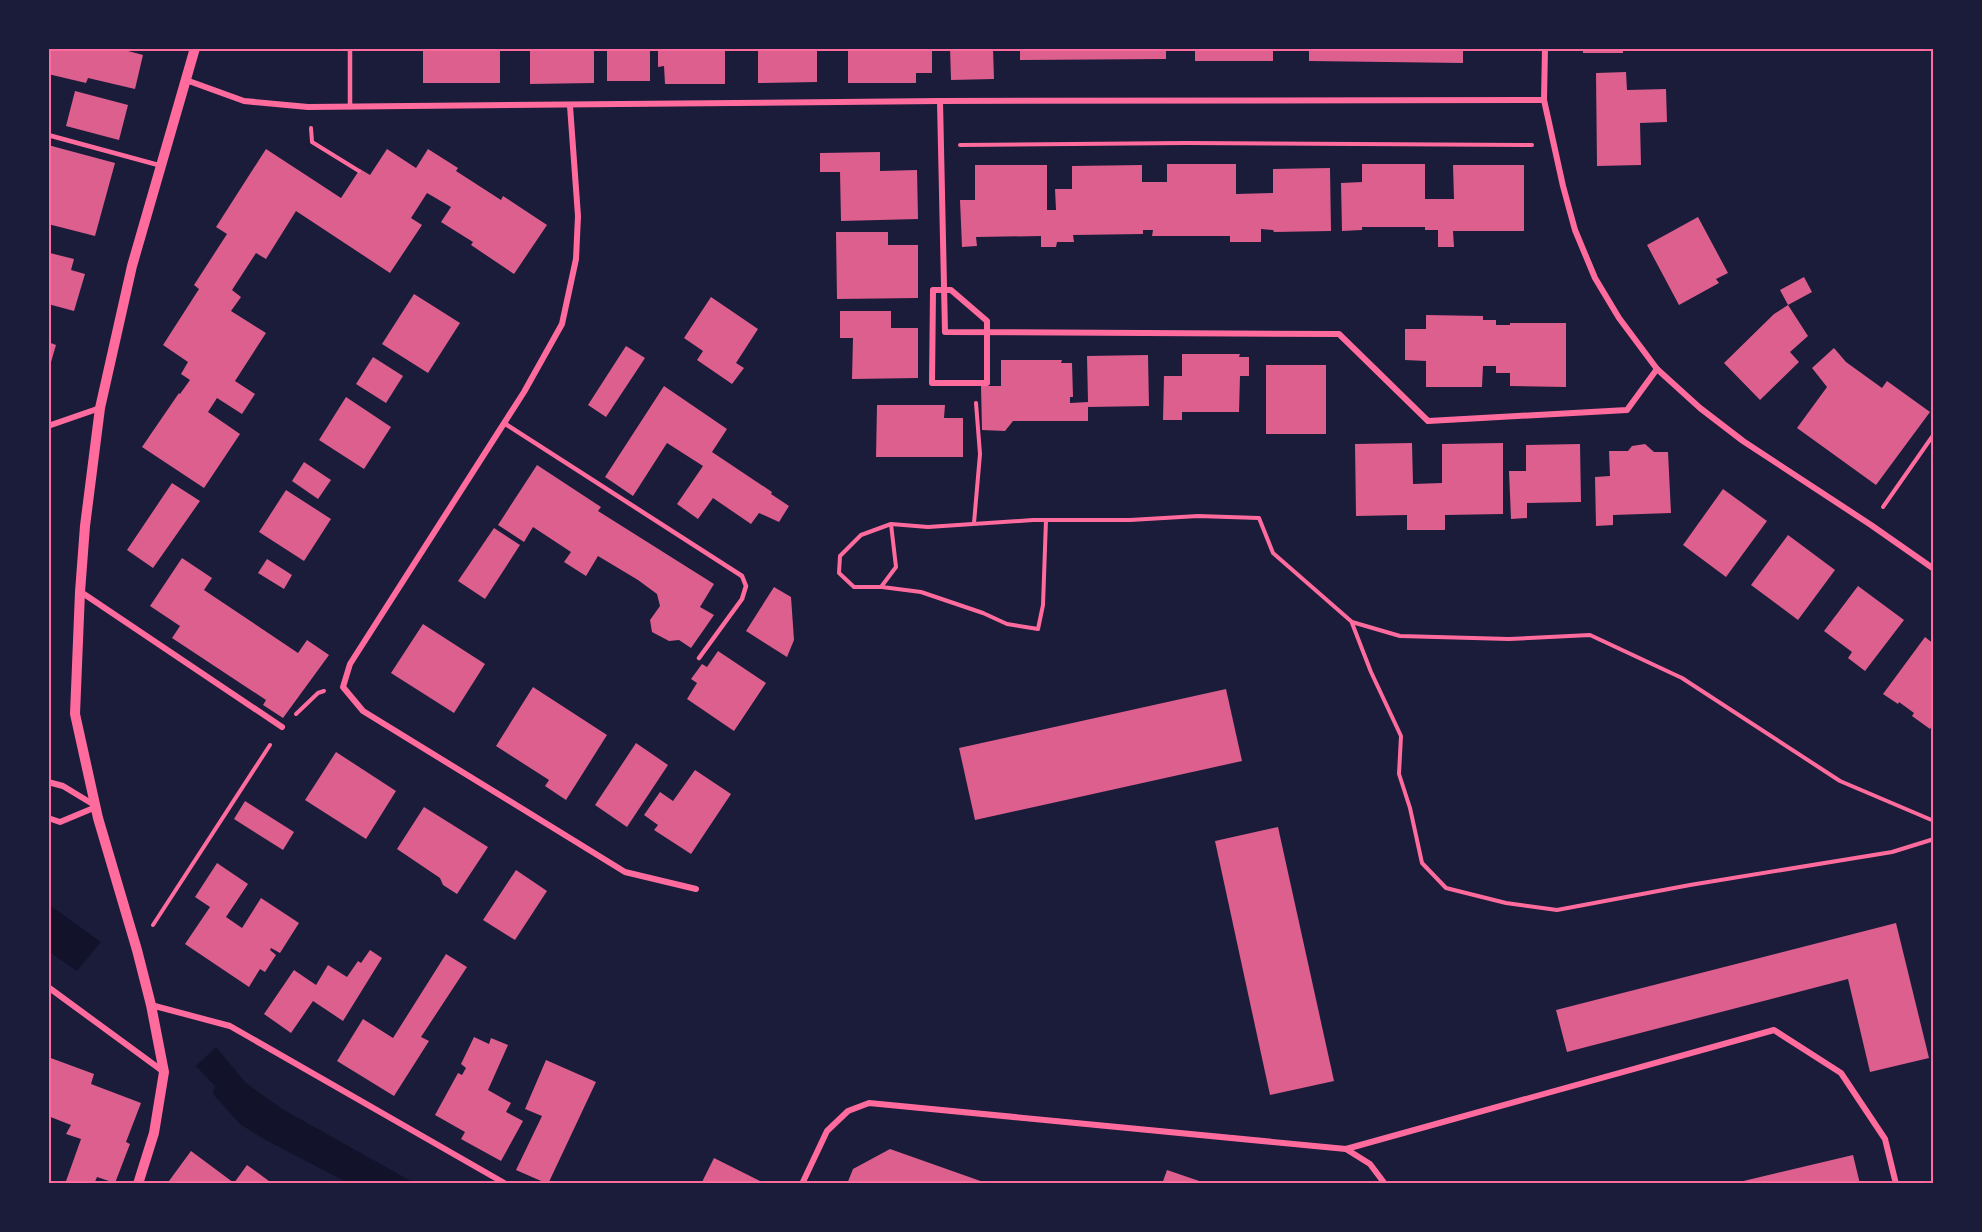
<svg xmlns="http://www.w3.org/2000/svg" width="1982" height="1232" viewBox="0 0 1982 1232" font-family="Arial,sans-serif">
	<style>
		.water { fill: #12122b }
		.building { fill: #dd5f8e }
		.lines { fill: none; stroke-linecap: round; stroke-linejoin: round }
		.path { stroke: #ff6b9d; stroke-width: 4 }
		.service { stroke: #ff6b9d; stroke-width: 4.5 }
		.minor { stroke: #ff6b9d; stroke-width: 6 }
		.tertiary { stroke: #ff6b9d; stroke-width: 10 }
		.neatline { fill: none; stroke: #ff6b9d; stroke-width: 2 }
	</style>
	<rect width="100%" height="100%" fill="#1b1b3a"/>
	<g class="water">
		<path d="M48 904 101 942 77 971 48 951Z"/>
		<path d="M216 1047 246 1083 282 1109 409 1180 425 1184H350L262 1138 240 1124 213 1094 215 1086 196 1066Z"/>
	</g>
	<g class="building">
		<path d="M51 48H117L143 55 135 89 88 78 86 83 48 74V61Z"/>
		<rect x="423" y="48" width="77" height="35"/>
		<path d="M530 48H594V83L530 84Z"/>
		<rect x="607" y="48" width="43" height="33"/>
		<path d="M658 48H725V84H665L664 66 658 67Z"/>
		<path d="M758 48H817V82L758 83Z"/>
		<path d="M848 48H932V73H916V83H848Z"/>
		<path d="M950 48H993L994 79 951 80Z"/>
		<path d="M1020 48H1166V59L1020 60Z"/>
		<rect x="1195" y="48" width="78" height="13"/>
		<path d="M1309 48H1463V63L1309 61Z"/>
		<rect x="1583" y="48" width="40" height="5"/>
		<path d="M1626 72 1627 90 1666 89 1667 122 1640 123 1641 165 1597 166 1596 73Z"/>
		<path d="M75 91 128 105 119 140 66 126Z"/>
		<path d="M48 145 115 163 95 236 48 224Z"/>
		<path d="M266 149 341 198 360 169 370 175 387 149 416 168 428 149 458 168 456 171 501 200 503 196 547 225 514 274 471 245 473 242 441 222 451 207 427 193 411 218 422 225 390 273 296 211 266 259 256 253 232 290 241 297 231 311 266 333 235 381 255 394 242 414 217 398 208 412 240 434 204 488 142 447 179 393 180 394 190 380 181 374 188 362 163 345 199 289 194 285 227 234 216 227Z"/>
		<path d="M880 152V171L917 170 918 219 841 221 840 172H820V153Z"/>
		<path d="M1167 164H1236V194L1273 193V169L1330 168 1331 231 1274 232 1273 230 1261 229V242H1230V236H1152L1153 230H1143V234L1073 235 1074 242H1057L1056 247H1041V236L976 237 977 246 962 247 960 200H975V165H1047V210H1056L1055 189H1072V166L1142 165V182H1167Z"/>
		<path d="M1362 164H1425V199H1454L1453 165H1524V231H1453L1454 247H1438V230H1425V227H1362V230L1342 231 1341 183 1362 182Z"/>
		<path d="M1698 217 1728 273 1716 279 1719 283 1679 305 1647 245Z"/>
		<path d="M836 232H888V245H918V298L837 299Z"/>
		<path d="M50 253 74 259 71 270 85 274 74 311 48 304V260Z"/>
		<path d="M1804 277 1812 292 1788 305 1808 336 1790 352 1799 362 1760 400 1724 363 1774 314 1788 305 1780 290Z"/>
		<path d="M414 294 460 323 428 373 382 344Z"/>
		<path d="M711 297 758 329 736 363 744 368 732 384 697 360 703 351 684 338Z"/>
		<path d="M840 311H891V328H918V378L852 379 853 338H840Z"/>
		<path d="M1426 315 1483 316V320H1496V325H1510V323H1566V387L1510 386V373H1496V366H1483L1482 387H1426V361L1405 360V329H1426Z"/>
		<path d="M48 342 56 345 49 369H48Z"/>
		<path d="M626 346 645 358 606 417 588 405Z"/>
		<path d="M1834 348 1846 362 1882 388 1887 381 1930 412 1876 485 1797 428 1827 387 1812 368Z"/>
		<path d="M1182 354H1240L1239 357H1249V376H1240L1239 412H1182V420H1163L1164 376H1182Z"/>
		<path d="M1148 355 1149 406 1088 407V421H1013L1005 431 982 430 981 386H1001V360H1062L1061 363H1072L1073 397H1070V403L1088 402 1087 356Z"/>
		<path d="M373 357 403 376 386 403 356 384Z"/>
		<rect x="1266" y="365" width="60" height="69"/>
		<path d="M664 386 727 429 712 452 772 492 771 494 789 506 779 522 759 513 751 524 713 498 698 519 677 504 703 466 667 443 633 496 605 477Z"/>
		<path d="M346 397 391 427 364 469 319 440Z"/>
		<path d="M877 405H945L944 418H963V457H876Z"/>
		<path d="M1412 443 1413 484 1442 483V444L1503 443V514L1445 515V530H1407V515L1356 516 1355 444Z"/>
		<path d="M1580 444 1581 502 1527 503V518L1511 519 1509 471H1526V445Z"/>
		<path d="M1645 444 1654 452H1668L1671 513 1613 515V525L1596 526 1595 477 1610 476 1609 451H1628L1632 446Z"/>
		<path d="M304 462 331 480 318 499 292 481Z"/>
		<path d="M537 465 601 507 598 511 714 584 700 607 714 615 691 648 679 640 669 641 652 632 650 620 660 606 657 594 638 580 598 556 586 576 564 562 571 552 533 527 524 542 498 525Z"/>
		<path d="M172 483 200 501 153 568 127 550Z"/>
		<path d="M1723 489 1767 521 1726 577 1683 545Z"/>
		<path d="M286 490 331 519 304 561 259 532Z"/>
		<path d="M494 528 520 545 485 599 458 581Z"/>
		<path d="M1788 535 1835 570 1798 620 1751 585Z"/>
		<path d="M182 558 212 578 204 590 298 653 307 640 329 655 283 718 263 705 266 700 172 638 180 626 150 606Z"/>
		<path d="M267 559 292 575 284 589 258 573Z"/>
		<path d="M1858 586 1904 620 1865 671 1848 658 1852 652 1824 631Z"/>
		<path d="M774 587 791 597 794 640 787 657 746 631Z"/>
		<path d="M423 624 485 664 454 713 391 673Z"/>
		<path d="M1925 637 1934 644V723L1930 729 1912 716 1914 713 1899 702 1898 704 1883 694Z"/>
		<path d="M718 651 766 683 734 731 687 699 697 683 691 679 702 664 707 667Z"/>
		<path d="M533 687 607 735 566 800 545 786 549 780 496 746Z"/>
		<path d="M1226 689 1242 761 975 820 959 748Z"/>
		<path d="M636 743 668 765 627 827 595 805Z"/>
		<path d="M336 752 396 791 366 839 305 800Z"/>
		<path d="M695 770 731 794 691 854 654 830 658 825 644 815 660 792 673 801Z"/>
		<path d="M245 801 294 832 283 850 234 819Z"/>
		<path d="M424 807 488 847 457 894 443 885 440 878 397 849Z"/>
		<path d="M1278 827 1334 1081 1270 1095 1215 841Z"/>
		<path d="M217 863 248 884 226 917 242 928 261 898 299 923 280 953 271 948 270 950 276 955 265 972 260 969 249 987 185 944 210 907 195 897Z"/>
		<path d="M516 870 547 891 515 940 483 920Z"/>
		<path d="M1896 923 1929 1058 1870 1072 1848 979 1567 1052 1556 1010Z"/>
		<path d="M370 950 382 958 343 1021 313 1001 291 1033 264 1014 294 970 316 985 328 965 347 977 358 961 361 963Z"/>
		<path d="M446 954 467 967 421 1037 429 1041 394 1096 337 1061 363 1019 393 1038Z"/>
		<path d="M474 1037 489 1044 491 1038 508 1045 488 1090 511 1103 506 1112 523 1121 501 1161 461 1139 465 1132 435 1115 458 1073 462 1075 466 1068 461 1064Z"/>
		<path d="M48 1057 94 1074 91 1084 141 1103 126 1142 130 1144 115 1183 97 1177 94 1184H65L81 1139 66 1134 71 1125 48 1116Z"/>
		<path d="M546 1060 596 1082 548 1184 516 1170 542 1116 525 1109Z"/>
		<path d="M890 1149 989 1184H847L853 1169Z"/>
		<path d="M191 1151 234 1183 247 1165 273 1184H174L169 1181Z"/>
		<path d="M1853 1155 1860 1184H1735V1183Z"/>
		<path d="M714 1158 766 1184H701Z"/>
		<path d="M1167 1170 1208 1184H1162Z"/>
	</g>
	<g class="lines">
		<g class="path">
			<path d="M311 128 312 142 359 171"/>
			<path d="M960 145 1186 143 1532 145"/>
			<path d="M1883 507 1934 434"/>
			<path d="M974 523 980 454 976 403"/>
			<path d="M891 524 896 567 881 587H854L839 573 840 556 861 535 891 524 928 527 1033 520H1130L1198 516 1259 518 1273 553 1352 622 1400 636 1509 639 1590 635 1682 678 1840 781 1934 821"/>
			<path d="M882 587 921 592 983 613 1007 624 1038 629 1043 605 1046 520"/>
			<path d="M1352 623 1371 672 1401 736 1399 774 1410 808 1422 863 1446 888 1506 903 1557 910 1690 885 1892 852 1934 839"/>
			<path d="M296 714 318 693 324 691"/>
			<path d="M153 925 270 745"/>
		</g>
		<g class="service">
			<path d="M350 107V48"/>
			<path d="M48 135 162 166"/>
			<path d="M504 423 742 576 746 586 742 599 699 658"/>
		</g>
		<g class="minor">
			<path d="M1545 48 1544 100 1563 186 1575 230 1595 278 1619 318 1657 369 1700 408 1743 441 1871 525 1934 569"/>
			<path d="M186 80 244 101 308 107 940 101 1544 100"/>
			<path d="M940 101 945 332 1339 334 1428 421 1627 410 1657 369"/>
			<path d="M570 106 578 216 576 259 562 324 524 392 350 664 343 687 363 711 625 872 696 889"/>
			<path d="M933 290H951L987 321V383H932Z"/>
			<path d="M48 426 100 408"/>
			<path d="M81 592 282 727"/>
			<path d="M48 782 63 786 96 806"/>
			<path d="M48 818 60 822 96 807"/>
			<path d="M48 987 164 1072"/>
			<path d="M151 1005 230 1026 506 1184"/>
			<path d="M1346 1149 1370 1164 1385 1184"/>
			<path d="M802 1184 827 1131 848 1111 869 1103 1346 1149 1774 1030 1841 1073 1885 1139 1896 1184"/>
		</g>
		<path class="tertiary" d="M138 1184 154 1133 164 1072 151 1005 137 950 98 818 75 714 80 592 85 526 100 408 132 266 195 48"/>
	</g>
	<rect width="1982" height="1232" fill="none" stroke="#1b1b3a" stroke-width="99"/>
	<rect x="50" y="50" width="1882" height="1132" class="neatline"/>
</svg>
